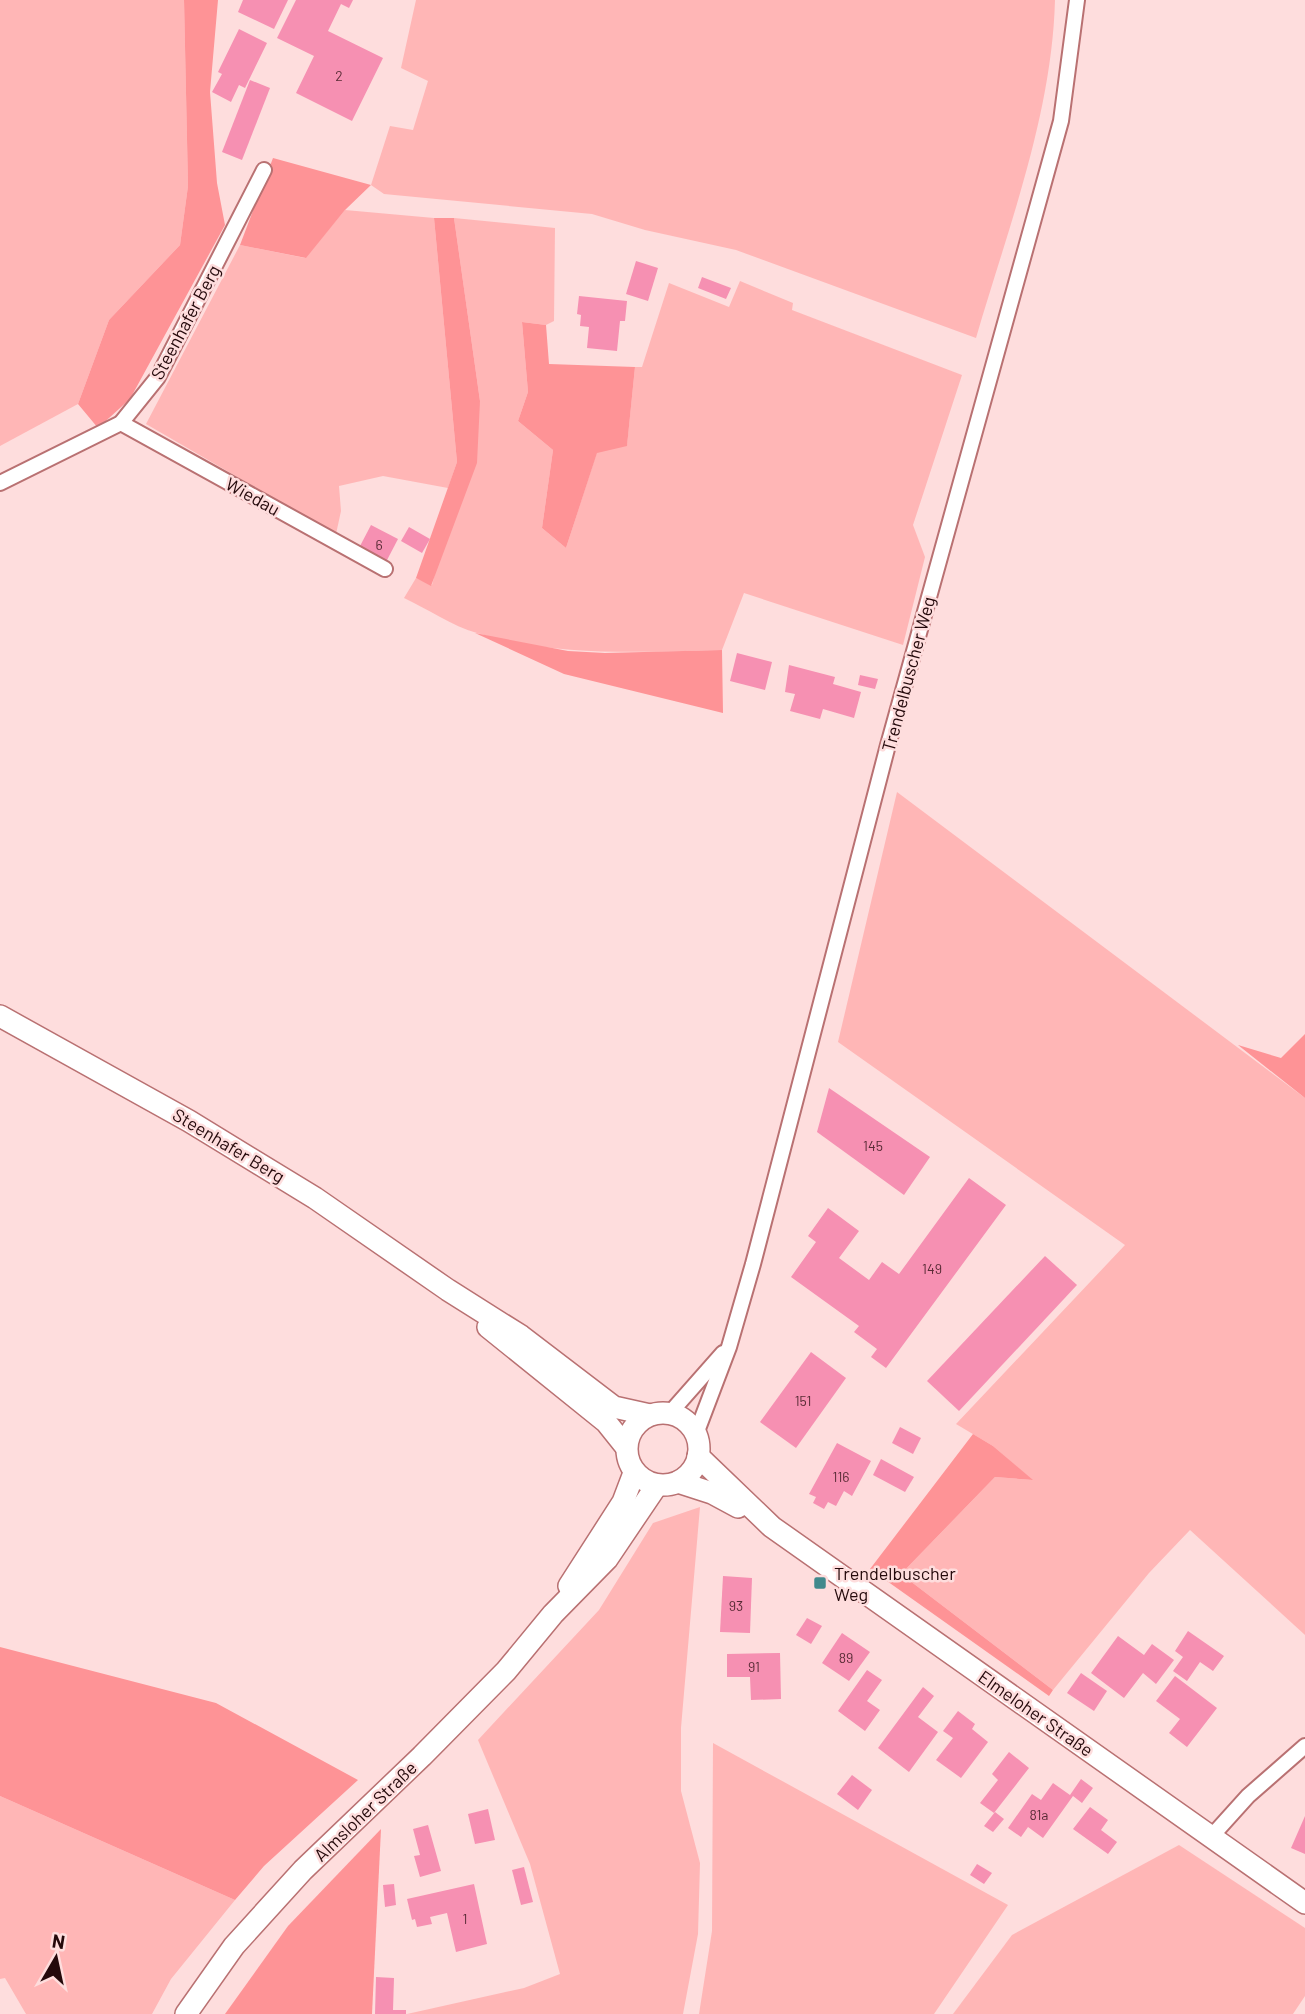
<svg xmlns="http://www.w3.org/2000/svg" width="1305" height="2014" viewBox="0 0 1305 2014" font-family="Barlow,sans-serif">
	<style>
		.green { fill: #ffb6b6 }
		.forest { fill: #fe9396 }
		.building { fill: #f690b2 }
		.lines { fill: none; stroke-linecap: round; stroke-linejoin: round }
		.street-casing { stroke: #b97172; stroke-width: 18 }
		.secondary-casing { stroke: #b97172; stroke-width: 24 }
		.street { stroke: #fff; stroke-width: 14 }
		.secondary { stroke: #fff; stroke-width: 21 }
		.poi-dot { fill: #41898c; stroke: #fedddd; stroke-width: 2.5 }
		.labels { text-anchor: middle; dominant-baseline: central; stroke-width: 5; stroke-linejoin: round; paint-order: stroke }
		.number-label { font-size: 14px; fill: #582b35 }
		.street-label { font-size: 18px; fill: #24090b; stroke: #fedddd }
		.poi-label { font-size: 18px; fill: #24090b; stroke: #fedddd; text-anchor: start }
	</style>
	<rect width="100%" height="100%" fill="#fedddd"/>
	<g class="green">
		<path d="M0 0H184L188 186 180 245 109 320 78 404 0 446Z"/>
		<path d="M416 0H1055C1052 115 1008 228 976 338L736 250 645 230 592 214 384 194 371 185 390 126 413 130 428 81 401 68Z"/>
		<path d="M345 210 434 218 457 462 448 488 383 476 339 486 341 511 336 534 146 424 240 245 305 258Z"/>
		<path d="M454 218 555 228 554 321 546 325 522 322 528 392 518 421 553 450 542 528 566 548 597 452 627 445 635 367H642L669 283 729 307 740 281 793 303 792 310 962 375 913 525 925 557 903 645 744 593 722 650C640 652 557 657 477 633 452 626 428 609 404 598L416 578 432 585 480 401Z"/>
		<path d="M897 792 1305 1098V1635L1190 1530 1149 1573 1053 1690 901 1574 995 1477 1032 1480 993 1446 956 1424 1125 1245 838 1042Z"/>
		<path d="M700 1507 681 1728V1791L700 1863 698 1934 683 2014H407L524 1988 560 1974 530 1864 478 1740 599 1610 653 1523Z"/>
		<path d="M713 1743 1008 1905 934 2014H699L712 1931Z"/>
		<path d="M0 1796 235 1900 171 1979 152 2014H26L5 1978 0 1979Z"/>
		<path d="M1179 1845 1305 1928V1996L1293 2014H953L1012 1935Z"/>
	</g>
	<g class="forest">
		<path d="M184 0H218L210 92 217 183 225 225 130 399 98 428 78 404 109 320 180 245 188 186Z"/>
		<path d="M273 158 371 185 345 210 306 258 240 245Z"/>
		<path d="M434 218H454L480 401 477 463 431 586 416 578 457 462Z"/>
		<path d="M522 322 546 325 549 364 635 367 627 446 597 453 566 548 542 528 553 450 518 421 528 392Z"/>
		<path d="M475 633 568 651 605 653 722 650 723 713 564 674Z"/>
		<path d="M1305 1034V1098L1238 1045 1281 1058Z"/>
		<path d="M973 1434 993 1446 1033 1480 995 1477 901 1574 1053 1690 1049 1696 870 1569Z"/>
		<path d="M0 1647 216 1703 358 1780 264 1866 235 1900 0 1796Z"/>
		<path d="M381 1829 372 2014H225L288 1926Z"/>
	</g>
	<g class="building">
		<path d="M243 0H288L274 29 238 12Z"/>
		<path d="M296 0H353L349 8 341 4 328 31 383 58 352 121 296 93 314 56 277 38Z"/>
		<path d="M239 29 267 43 245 88 239 85 231 102 212 92 222 74 218 72Z"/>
		<path d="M250 80 270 88 242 160 222 152Z"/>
		<path d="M636 261 658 268 648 301 626 294Z"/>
		<path d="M702 277 731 288 726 299 698 288Z"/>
		<path d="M579 296 627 301 625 321H620L617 351 587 348 589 327 580 326 581 315 577 314Z"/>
		<path d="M371 525 398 539 386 562 359 548Z"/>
		<path d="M409 527 430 539 422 553 401 541Z"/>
		<path d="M737 653 772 662 765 690 730 681Z"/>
		<path d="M789 665 835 677 833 684 861 692 854 718 823 709 820 719 790 711 795 694 785 692Z"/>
		<path d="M860 675 878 679 875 689 858 685Z"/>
		<path d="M829 1088 930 1157 904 1195 817 1132Z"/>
		<path d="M969 1178 1006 1205 886 1368 871 1357 877 1349 854 1332 859 1326 791 1277 816 1242 808 1236 828 1208 859 1231 839 1258 869 1280 882 1262 899 1274Z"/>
		<path d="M1045 1256 1077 1285 959 1411 927 1381Z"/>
		<path d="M811 1352 846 1378 796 1448 760 1422Z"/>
		<path d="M900 1427 921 1438 913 1454 892 1443Z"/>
		<path d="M837 1443 871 1461 852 1496 844 1491 836 1506 828 1502 824 1509 813 1503 816 1497 809 1494Z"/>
		<path d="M881 1459 914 1477 905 1492 873 1475Z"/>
		<path d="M723 1576 752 1578 750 1633 720 1632Z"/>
		<path d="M807 1618 822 1626 811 1644 796 1635Z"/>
		<path d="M1188 1631 1224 1656 1213 1671 1200 1662 1187 1681 1173 1671 1183 1657 1175 1651Z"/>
		<path d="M842 1633 870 1652 849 1681 822 1663Z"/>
		<path d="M1118 1636 1144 1655 1152 1644 1174 1660 1156 1684 1143 1673 1124 1698 1091 1673Z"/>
		<path d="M780 1653 781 1699 751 1700 750 1677H727V1654Z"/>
		<path d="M867 1670 882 1680 867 1701 880 1710 865 1731 838 1711Z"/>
		<path d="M1081 1673 1107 1691 1094 1711 1067 1693Z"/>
		<path d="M1175 1676 1217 1708 1187 1747 1169 1733 1180 1719 1156 1701Z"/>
		<path d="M923 1687 934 1696 918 1717 938 1732 909 1772 878 1748Z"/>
		<path d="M958 1711 975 1724 972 1729 988 1742 961 1778 936 1760 953 1738 943 1731Z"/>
		<path d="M1009 1752 1029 1768 994 1813 980 1803 998 1780 992 1774Z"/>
		<path d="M852 1775 872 1790 858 1810 837 1794Z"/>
		<path d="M1081 1779 1093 1788 1082 1803 1073 1796 1043 1838 1028 1827 1021 1837 1008 1828 1032 1794 1041 1800 1053 1783 1070 1795Z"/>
		<path d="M1090 1807 1108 1820 1101 1830 1117 1842 1108 1854 1073 1829Z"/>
		<path d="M488 1809 495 1840 475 1844 468 1814Z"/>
		<path d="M995 1812 1004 1819 993 1832 984 1826Z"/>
		<path d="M1305 1816V1854L1291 1848Z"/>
		<path d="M428 1825 441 1871 420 1877 414 1856 420 1855 413 1829Z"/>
		<path d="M977 1864 992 1873 984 1884 970 1875Z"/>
		<path d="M524 1867 533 1902 521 1905 512 1870Z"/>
		<path d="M394 1884 396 1905 385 1907 383 1885Z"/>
		<path d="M474 1884 487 1944 456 1952 447 1913 430 1917 432 1924 417 1927 415 1919 412 1920 407 1899Z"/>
		<path d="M376 1977 394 1978 393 2010H406V2014H375Z"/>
	</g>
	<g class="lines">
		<g class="street-casing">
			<g id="street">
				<path d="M121 423 385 569"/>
				<path d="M0 483 121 423 158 377 264 170"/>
				<path d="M670 1413 723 1353"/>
				<path d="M696 1434 729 1347 753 1264 888 745 1061 121 1077 0"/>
				<path d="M1211 1837 1248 1796 1305 1746"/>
			</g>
		</g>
		<g class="secondary-casing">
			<g id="secondary">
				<path d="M0 1016 189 1121 315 1198 448 1290 521 1336 614 1407 650 1415"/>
				<path d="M488 1327 606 1422 626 1447"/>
				<circle cx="663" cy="1449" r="36"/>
				<path d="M698 1456 772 1527 1305 1903"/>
				<path d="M678 1482 712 1493 738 1507"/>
				<path d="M569 1586 623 1502 634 1473"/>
				<path d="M186 2014 234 1946 303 1870 422 1756 506 1671 553 1614 607 1559 657 1485"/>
			</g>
		</g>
		<use href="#street" class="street"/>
		<use href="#secondary" class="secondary"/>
	</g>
	<rect class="poi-dot" x="813" y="1576" width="14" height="14" rx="3.5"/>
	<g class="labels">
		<g class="number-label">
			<text x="339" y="75">2</text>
			<text x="379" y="544">6</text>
			<text x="873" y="1145">145</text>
			<text x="932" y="1268">149</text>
			<text x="803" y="1400">151</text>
			<text x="841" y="1476">116</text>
			<text x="736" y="1605">93</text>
			<text x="846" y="1657">89</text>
			<text x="754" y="1666">91</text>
			<text x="1039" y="1814">81a</text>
			<text x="465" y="1918">1</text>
		</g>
		<g class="street-label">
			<text transform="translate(185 322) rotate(-62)">Steenhafer Berg</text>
			<text transform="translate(253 496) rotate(29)">Wiedau</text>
			<text transform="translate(908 674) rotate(-75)">Trendelbuscher Weg</text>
			<text transform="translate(229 1145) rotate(31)">Steenhafer Berg</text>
			<text transform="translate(1036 1713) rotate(35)">Elmeloher Straße</text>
			<text transform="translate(365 1811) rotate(-44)">Almsloher Straße</text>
		</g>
		<g class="poi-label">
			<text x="834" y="1573">Trendelbuscher<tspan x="834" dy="21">Weg</tspan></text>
		</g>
	</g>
	<g transform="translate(56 1958) rotate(9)" stroke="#fedddd" stroke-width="5" paint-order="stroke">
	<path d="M0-5L12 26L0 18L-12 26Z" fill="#24090b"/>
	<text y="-10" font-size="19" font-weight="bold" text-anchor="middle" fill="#24090b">N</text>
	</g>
</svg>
